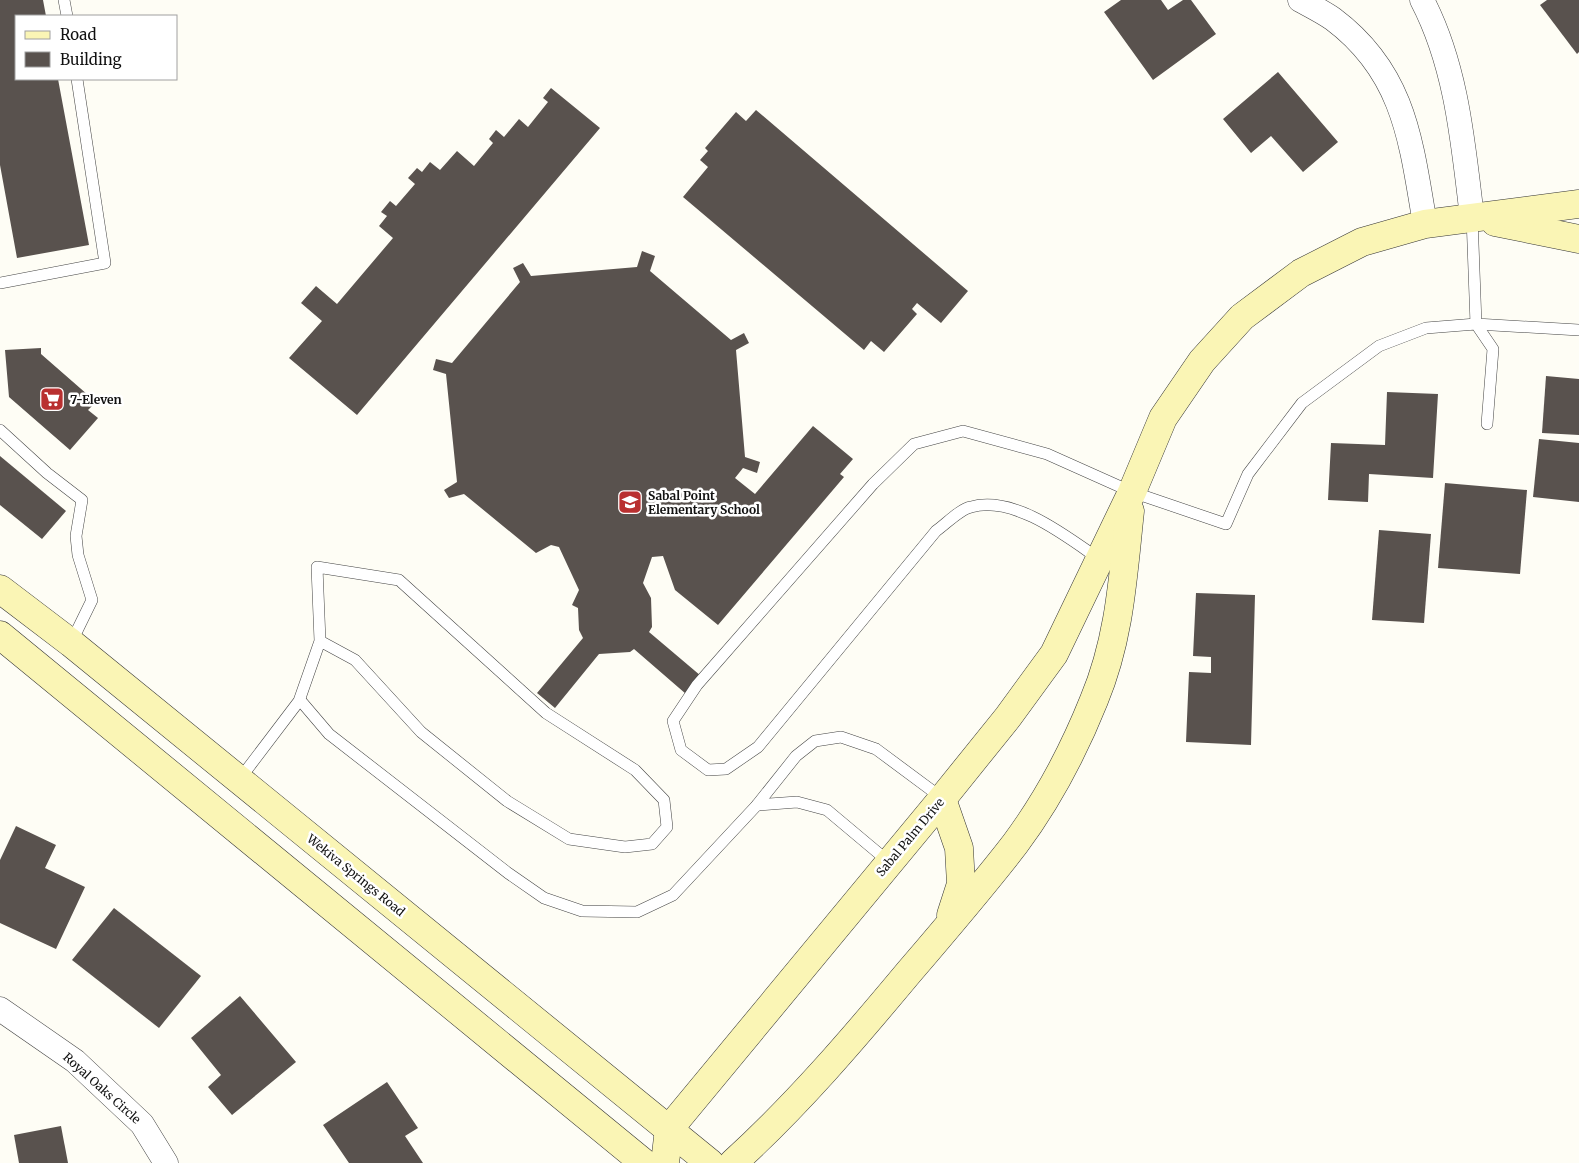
<svg xmlns="http://www.w3.org/2000/svg" width="1579" height="1163" viewBox="0 0 1579 1163" font-family="Merriweather,serif">
	<style>
		.building { fill: #59524e }
		.lines { fill: none; stroke-linecap: round; stroke-linejoin: round }
		.lane-casing { stroke: #444; stroke-width: 12 }
		.street-casing { stroke: #444; stroke-width: 25 }
		.secondary-casing { stroke: #333; stroke-width: 29 }
		.lane { stroke: #fff; stroke-width: 11 }
		.street { stroke: #fff; stroke-width: 24 }
		.secondary { stroke: #faf5b5; stroke-width: 28 }
		.labels { text-anchor: middle; dominant-baseline: central; stroke-width: 5; stroke-linejoin: round; paint-order: stroke }
		.poi-label { font-size: 12px; font-weight: bold; fill: #111; stroke: #fff; text-anchor: start }
		.street-label { font-size: 12px; fill: #111; stroke: #fff }
	</style>
	<rect width="100%" height="100%" fill="#fefdf5"/>
	<g class="building">
		<path d="M0 0H43L46 16H16V79H58L89 245 17 258 0 165Z"/>
		<path d="M1121 0H1161L1168 10 1183 0H1191L1216 34 1153 80 1104 12Z"/>
		<path d="M1547 0H1579V52L1577 54 1540 5Z"/>
		<path d="M1278 72 1338 142 1303 172 1271 136 1251 153 1223 119Z"/>
		<path d="M551 88 600 128 357 415 289 358 322 321 301 303 316 286 337 304 393 238 379 226 387 216 381 212 390 201 396 206 415 184 408 178 417 168 422 172 430 162 440 170 457 151 474 166 493 143 489 139 496 130 504 137 519 119 528 127 548 102 543 98Z"/>
		<path d="M756 110 968 291 941 323 917 303 912 309 917 314 884 352 871 341 864 350 683 197 708 167 700 160 708 151 705 148 736 112 746 121Z"/>
		<path d="M642 251 655 256 650 271 731 340 744 333 749 343 736 350 745 457 760 462 757 473 743 468 735 478 755 494 813 426 853 459 840 474 844 477 718 625 675 590 663 556 652 557 643 583 651 598 652 627 649 632 701 676 686 694 634 649 630 652 599 654 555 708 537 693 583 638 579 630 578 608 572 605 579 590 559 547 551 545 536 553 464 494 449 498 444 490 457 482 446 374 433 370 436 359 452 363 520 282 513 268 523 263 531 276 637 267Z"/>
		<path d="M41 348V354L96 402 88 410 98 418 70 450 9 397 5 350Z"/>
		<path d="M1546 376 1579 379V435L1542 433Z"/>
		<path d="M1387 392 1438 394 1433 478 1369 474 1368 502 1328 500 1331 443 1385 445Z"/>
		<path d="M1539 439 1579 443V502L1533 497Z"/>
		<path d="M0 456 66 511 42 539 0 505Z"/>
		<path d="M1445 483 1527 490 1520 574 1438 568Z"/>
		<path d="M1379 530 1431 534 1424 623 1372 620Z"/>
		<path d="M1196 593 1255 595 1251 745 1186 742 1189 672 1211 673V657L1193 656Z"/>
		<path d="M16 826 56 845 45 868 85 887 56 949 0 923V860Z"/>
		<path d="M114 908 201 976 159 1028 72 960Z"/>
		<path d="M240 996 296 1062 232 1115 208 1087 221 1075 191 1038Z"/>
		<path d="M387 1082 418 1128 405 1136 423 1163H349L323 1125Z"/>
		<path d="M61 1126 68 1163H19L14 1135Z"/>
	</g>
	<g class="lines">
		<g class="lane-casing">
			<g id="lane">
				<path d="M64 0 67 16"/>
				<path d="M1472 217 1476 324 1579 330"/>
				<path d="M0 283 105 263 77 79"/>
				<path d="M0 430 47 473 82 500 76 536 78 555 92 600 71 643"/>
				<path d="M1099 559C1066 536 1014 495 971 507 960 509 946 524 936 531L758 747 726 769 708 770 681 750 673 721 697 685 873 484 914 444 963 431 1047 454 1132 492 1226 524 1248 474 1302 403 1379 346 1426 328 1476 324 1493 349 1487 424"/>
				<path d="M300 700 329 734 508 873 544 898 582 911 637 912 673 895 757 805 796 756 815 741 841 737 876 749 942 798"/>
				<path d="M239 780 299 701 320 641 317 567 399 580 546 713 635 770 664 800 667 827 652 844 625 847 569 839 507 801 421 732 355 660 320 641"/>
				<path d="M757 805 797 802 827 810 889 862"/>
			</g>
		</g>
		<g class="street-casing">
			<g id="street">
				<path d="M1300 0C1311 6 1323 12 1333 19 1405 73 1411 142 1425 224"/>
				<path d="M1422 0C1457 67 1463 143 1472 217"/>
				<path d="M0 1009 75 1061 142 1124 166 1163"/>
			</g>
		</g>
		<g class="secondary-casing">
			<g id="secondary">
				<path d="M1495 222 1579 239"/>
				<path d="M0 589 71 643 710 1163"/>
				<path d="M0 635 644 1163"/>
				<path d="M942 799 959 848 961 884 951 915"/>
				<path d="M665 1163 669 1129 942 799 1008 717 1054 654 1132 492 1163 418 1202 361 1242 317 1301 273 1362 242 1425 224 1579 204"/>
				<path d="M733 1163C797 1105 854 1038 909 972 945 930 981 888 1015 844 1047 801 1074 750 1094 700 1120 638 1123 576 1130 511"/>
			</g>
		</g>
		<use href="#lane" class="lane"/>
		<use href="#street" class="street"/>
		<use href="#secondary" class="secondary"/>
	</g>
	<defs>
		<g id="supermarket-square" transform="scale(1.25)"><rect x="-9" y="-9" width="18" height="18" rx="4" fill="#b93030" stroke="#fff"/><path d="M-6-5.5h2.5l.6 2H6L4.5 2H-2.5L-4.4-4H-6ZM-1.5 3.2a1.3 1.3 0 1 0 .1 0ZM3 3.2a1.3 1.3 0 1 0 .1 0Z" fill="#fff"/></g>
		<g id="school-square" transform="scale(1.25)"><rect x="-9" y="-9" width="18" height="18" rx="4" fill="#b93030" stroke="#fff"/><path d="M0-5L7-2L0 1L-7-2ZM-4 1L0 2.5L4 1V4Q0 6-4 4Z" fill="#fff"/></g>
	</defs>
	<g fill-rule="evenodd">
		<use href="#supermarket-square" x="52" y="399"/>
		<use href="#school-square" x="630" y="502"/>
	</g>
	<g class="labels">
		<g class="poi-label">
			<text x="70" y="399">7-Eleven</text>
			<text x="648" y="495">Sabal Point<tspan x="648" dy="14">Elementary School</tspan></text>
		</g>
		<g class="street-label">
			<text transform="translate(910 837) rotate(-50)">Sabal Palm Drive</text>
			<text transform="translate(356 875) rotate(39)">Wekiva Springs Road</text>
			<text transform="translate(102 1088) rotate(42)">Royal Oaks Circle</text>
		</g>
	</g>
	<rect x="15" y="15" width="162" height="65" fill="#ffffff" stroke="#a0a0a0"/>
	<rect x="25" y="31" width="25" height="8" fill="#faf5b5" stroke="#a0a0a0"/>
	<text x="60" y="40" font-size="15" fill="#111111">Road</text>
	<rect x="25" y="52" width="25" height="15" fill="#59524e" stroke="#a0a0a0"/>
	<text x="60" y="65" font-size="15" fill="#111111">Building</text>
</svg>
